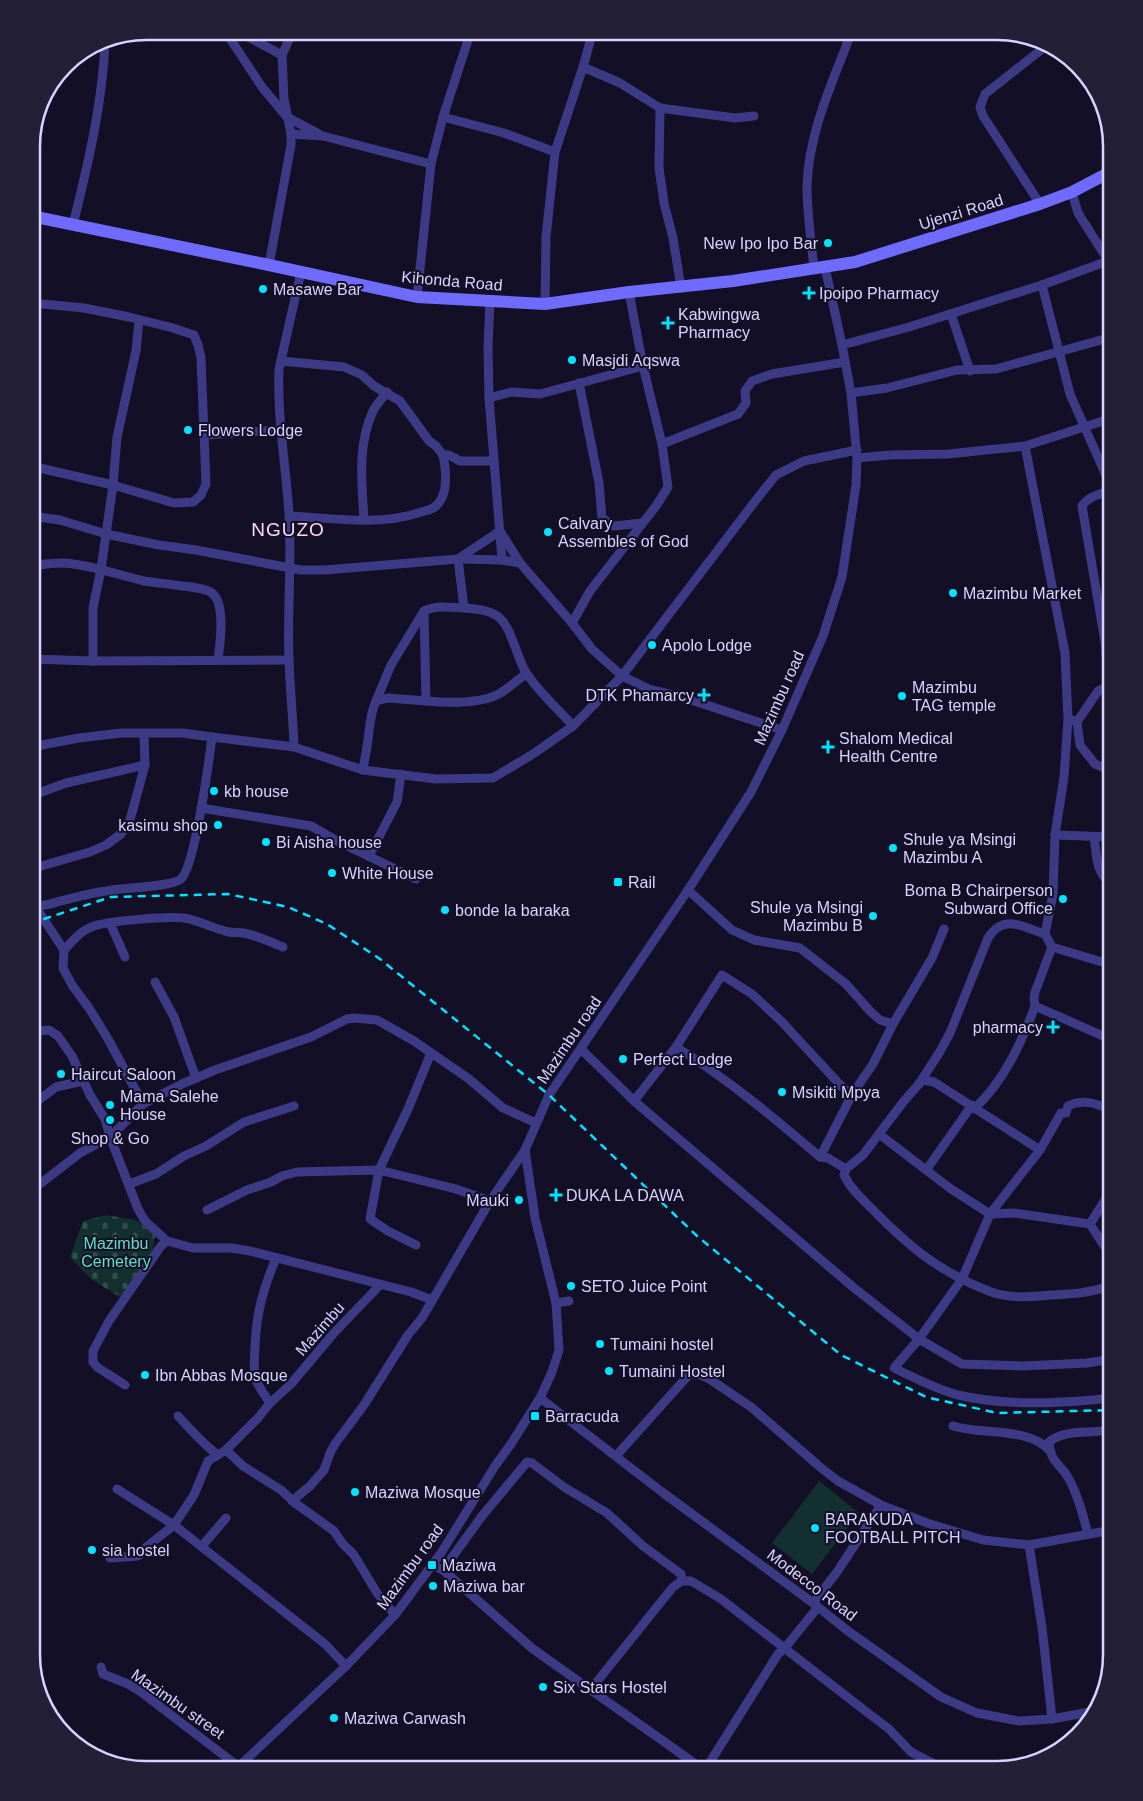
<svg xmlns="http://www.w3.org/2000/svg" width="1143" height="1801" viewBox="0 0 1143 1801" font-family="Helvetica,sans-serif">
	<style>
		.grass { fill: #12302f }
		.cemetery { fill: url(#cemetery-stones) }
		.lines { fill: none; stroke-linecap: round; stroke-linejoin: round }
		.street { stroke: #3d3a85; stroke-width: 9 }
		.secondary { stroke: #6f6bff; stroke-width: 12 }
		.rail { stroke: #00e5ff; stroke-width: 2.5; stroke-dasharray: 8 6; stroke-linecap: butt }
		.poi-dot { fill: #00e5ff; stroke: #130f26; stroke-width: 2 }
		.labels { text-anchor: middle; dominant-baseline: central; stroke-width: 4; stroke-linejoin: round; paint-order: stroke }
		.street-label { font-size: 16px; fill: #d9d4ff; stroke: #130f26 }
		.poi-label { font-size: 16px; fill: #d9d4ff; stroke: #130f26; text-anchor: start }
		.park-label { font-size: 16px; fill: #5fe0c0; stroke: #130f26 }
		.quarter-label { font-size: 19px; letter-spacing: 1px; fill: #ffd6f0; stroke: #130f26 }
		.rim { fill: none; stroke: #d9d4ff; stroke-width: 2.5 }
	</style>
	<defs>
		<pattern id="cemetery-stones" width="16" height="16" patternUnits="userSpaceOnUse" patternTransform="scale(1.25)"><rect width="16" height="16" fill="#12302f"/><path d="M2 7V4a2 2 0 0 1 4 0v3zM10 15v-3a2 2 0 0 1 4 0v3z" fill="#344d4e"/></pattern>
	</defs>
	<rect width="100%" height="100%" fill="#130f26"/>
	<path class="grass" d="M819 1481 859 1513 812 1574 772 1543Z"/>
	<path class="cemetery" d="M106 1215 136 1220 155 1235 150 1267 123 1299 91 1279 70 1257 83 1221Z"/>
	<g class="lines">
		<g class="street">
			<path d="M225 31 262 87 287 117 319 134"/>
			<path d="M237 31 282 55"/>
			<path d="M583 67 620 83 660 108 735 118 754 116"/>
			<path d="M660 108 659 168 664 203 673 238 681 288"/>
			<path d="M443 117 504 133 555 152"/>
			<path d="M291 134 284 99 282 55 293 31"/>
			<path d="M1072 192 1078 213 1106 257"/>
			<path d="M1040 204 983 116 980 107 985 94 1046 46"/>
			<path d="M73 225C88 164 103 102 105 40"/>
			<path d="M269 265 291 145V134L323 136 431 164"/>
			<path d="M814 268C811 240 807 213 807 185 809 131 833 81 852 31"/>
			<path d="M417 297 431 164 443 117 471 31"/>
			<path d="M490 301 488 347 489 398 502 560"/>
			<path d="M545 304 546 237 555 152 583 67 593 31"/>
			<path d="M951 314 970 371"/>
			<path d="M842 345 909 327 1042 285"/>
			<path d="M281 361 344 367 362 375 374 386 400 401 429 441 436 446 443 455H449L460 461H494"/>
			<path d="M579 383 599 483 602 518 614 526 642 523"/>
			<path d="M851 393 887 388 957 370 996 369 1112 337"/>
			<path d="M489 398 511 392 540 394 643 366"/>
			<path d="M205 435 280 430"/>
			<path d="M662 444 738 414 746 403 745 391 752 381 772 374 845 362"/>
			<path d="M1025 446 1065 653 1068 719 1064 777 1055 835 1053 894 1045 934"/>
			<path d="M857 458 890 455 948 454 1025 446 1112 418"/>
			<path d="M31 466 113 485 174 503 193 502 201 495 206 484 201 358 198 345 194 335 173 328 129 317 84 308 43 304"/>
			<path d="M1112 489 1070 394 1042 285 1105 262 1112 266"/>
			<path d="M31 516 60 520 106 534 159 545 196 550 301 570H325L458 559 502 560 520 563 572 623 592 649 622 676 649 689 682 697 782 730"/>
			<path d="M290 516C332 518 378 526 418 513 424 511 432 510 436 506 449 494 446 470 443 455"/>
			<path d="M364 520C362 485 357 445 373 411 376 405 382 398 387 392"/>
			<path d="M31 568C41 563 54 563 65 563 92 565 118 575 144 581 157 583 170 584 182 586 191 587 205 588 212 593 226 603 220 645 218 660"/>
			<path d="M464 608 458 559 500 531 520 563"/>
			<path d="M572 623 590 591 656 506 668 487 662 444 643 366 629 292"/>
			<path d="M31 659 93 661 289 660"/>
			<path d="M93 661V608L101 569 113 485 117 437 136 351 139 321"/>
			<path d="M526 674C517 680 507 690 497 695 477 704 447 703 426 701L424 611C436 605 449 607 462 608 504 609 505 621 519 657 521 662 523 669 527 674 538 691 559 710 573 726"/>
			<path d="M1109 690 1105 642 1082 506C1089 496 1100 494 1112 490"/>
			<path d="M376 701 391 665 424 611"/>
			<path d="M1072 720 1077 722 1098 691 1102 689 1112 690"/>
			<path d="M1077 722 1080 745 1095 764 1112 771"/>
			<path d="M31 747 79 738 121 733H182L212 737"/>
			<path d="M294 747C293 718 290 689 289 660 287 611 292 563 289 514 286 466 277 418 279 369L301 272"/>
			<path d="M363 770C364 762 366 754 367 746 370 730 369 716 376 701L388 698 426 701"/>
			<path d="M31 796 66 783 145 765"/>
			<path d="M201 808 311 826 339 842 416 879"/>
			<path d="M1055 835 1112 837"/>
			<path d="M1094 837C1097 855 1095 873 1112 884"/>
			<path d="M369 856 397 802 401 774"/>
			<path d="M31 869 90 852 106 845 121 834 130 820 145 765 144 734"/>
			<path d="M688 890 732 930 754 940 800 948 846 984 869 1010 880 1020 893 1024"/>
			<path d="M31 903 41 915 64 950 63 968 72 985 89 1008 108 1039 143 1104"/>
			<path d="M31 909C39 905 49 905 57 902 74 898 89 893 106 891 120 888 173 887 181 879 195 866 209 761 212 737L294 747 363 770 436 779 493 778 533 754 573 726 622 676 756 500 776 475 804 461 857 450"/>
			<path d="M110 923 125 957"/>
			<path d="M1052 947 1035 992 1034 999 1035 1006 1112 1040"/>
			<path d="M64 950C73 941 81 930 94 926 110 921 173 915 189 919 202 922 215 929 229 932 234 933 239 932 244 933 258 936 271 942 283 947"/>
			<path d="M155 982 174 1017 196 1078"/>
			<path d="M31 1036 38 1031 49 1030 58 1036 72 1056 90 1095 105 1119 110 1137 138 1209 145 1221 167 1241 193 1248H231L250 1251 411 1292 432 1300"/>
			<path d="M676 1047C728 1079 774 1118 820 1157L828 1158 846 1169 863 1155 904 1101 919 1084 939 1053 950 1033 988 938C1004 913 1022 927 1045 934L1052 947 1112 965"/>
			<path d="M581 1049 634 1101 853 1287 919 1339 962 1364 1023 1366 1087 1363 1112 1359"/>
			<path d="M919 1084 923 1080 934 1082 1040 1150"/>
			<path d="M634 1101 676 1047 722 975 752 994 782 1022 844 1089 853 1093"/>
			<path d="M31 1106 56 1087 83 1081"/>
			<path d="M974 1109C1004 1081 1021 1044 1035 1006"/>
			<path d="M879 1134 951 1189 990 1214 1014 1213 1090 1224"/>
			<path d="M820 1157 853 1093 873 1064 893 1024 932 958 944 929"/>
			<path d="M846 1169 844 1175C852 1192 868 1204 881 1218 911 1247 932 1265 970 1283 979 1287 989 1292 998 1294 1016 1299 1035 1296 1052 1295 1073 1294 1091 1293 1112 1285"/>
			<path d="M927 1169 972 1105"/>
			<path d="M129 1184 156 1174 184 1156 206 1146 244 1122 294 1106"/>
			<path d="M31 1191 80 1153 110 1137 143 1104 182 1084 215 1070 311 1037 347 1019 354 1018 377 1020 386 1025 414 1041 469 1079 503 1108 536 1123"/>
			<path d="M207 1210 247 1190 271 1182 282 1176 297 1172 379 1170 456 1189 490 1201"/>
			<path d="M416 1245 388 1231 370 1219 379 1170 408 1109 431 1053"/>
			<path d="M1112 1258 1090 1224 1112 1189"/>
			<path d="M556 1303 569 1301"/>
			<path d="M125 1385 97 1367 93 1362V1351L109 1321 161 1246 167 1241"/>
			<path d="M1112 1397C1096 1401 1078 1401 1062 1402 1027 1404 992 1403 958 1395 936 1389 915 1378 894 1368L919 1339 962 1279 990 1214 1040 1150 1061 1113H1066L1068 1106C1083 1098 1097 1104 1112 1110"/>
			<path d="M540 1398 662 1492 813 1603 848 1631 941 1697 977 1713 1019 1721 1052 1719 1095 1711"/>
			<path d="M270 1403C264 1394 257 1386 255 1376 253 1365 255 1355 255 1345 257 1310 263 1290 276 1258"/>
			<path d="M178 1416C191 1430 203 1444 218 1455"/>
			<path d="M953 1426C981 1435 1029 1427 1049 1450"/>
			<path d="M226 1450 243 1466 281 1490 295 1503 334 1531 342 1543 354 1555 377 1593 395 1615"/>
			<path d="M616 1456 685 1379 690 1374H698L708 1378 751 1407 820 1467 838 1481 881 1505 927 1523 983 1540 1029 1545 1112 1530"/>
			<path d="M292 1501 310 1486 324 1470 330 1453 335 1444 364 1405 408 1335 422 1318 490 1201 525 1150"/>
			<path d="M1088 1534C1083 1515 1078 1496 1069 1479 1061 1463 1051 1465 1049 1442 1065 1428 1092 1435 1112 1429"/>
			<path d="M1029 1545 1042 1627 1052 1719"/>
			<path d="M202 1546 226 1518"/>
			<path d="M110 1558 138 1556 144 1549 174 1525 117 1489"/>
			<path d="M432 1565 443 1570 533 1649 704 1770"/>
			<path d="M443 1570 482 1516 527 1462 532 1463 564 1487 607 1513 643 1546 681 1574 682 1581"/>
			<path d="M813 1603 837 1572 881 1505"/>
			<path d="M346 1666 325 1644 174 1525 194 1495 208 1461 226 1450 258 1418 270 1403 291 1384 333 1334 380 1285"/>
			<path d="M101 1667 103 1674 128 1684 141 1692 239 1767"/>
			<path d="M591 1689 673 1587 682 1581H691L721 1599 868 1713 889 1729 911 1752 946 1770"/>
			<path d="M235 1770 346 1666 395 1615 441 1553 495 1466 511 1444 540 1398 552 1372 559 1350 556 1303 535 1218 525 1150 549 1095 688 890 751 792 782 730 823 636 842 577 856 485 857 458 851 393 842 345 825 267"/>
			<path d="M705 1770 778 1654 784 1649 818 1607"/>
		</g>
		<path class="secondary" d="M31 216 269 265 417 297 545 304 629 292 733 281 855 262 1040 204 1072 192 1112 171"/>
		<path class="rail" d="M31 926 44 919 111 897 228 894 288 907 327 924 380 959 549 1095 697 1236 841 1355 926 1397 997 1413 1112 1410"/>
	</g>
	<g class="poi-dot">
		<circle cx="828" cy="243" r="5"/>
		<circle cx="263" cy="289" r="5"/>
		<path d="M806.5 285.5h5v5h5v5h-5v5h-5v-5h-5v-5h5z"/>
		<path d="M665.5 315.5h5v5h5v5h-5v5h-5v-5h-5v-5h5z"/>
		<circle cx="572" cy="360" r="5"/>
		<circle cx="188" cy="430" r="5"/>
		<circle cx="548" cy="532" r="5"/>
		<circle cx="953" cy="593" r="5"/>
		<circle cx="652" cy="645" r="5"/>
		<path d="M701.5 687.5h5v5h5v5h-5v5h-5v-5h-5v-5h5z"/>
		<circle cx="902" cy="696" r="5"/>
		<path d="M825.5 739.5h5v5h5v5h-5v5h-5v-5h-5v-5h5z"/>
		<circle cx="214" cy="791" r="5"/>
		<circle cx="218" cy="825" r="5"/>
		<circle cx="266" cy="842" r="5"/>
		<circle cx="893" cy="848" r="5"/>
		<circle cx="332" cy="873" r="5"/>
		<rect x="613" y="877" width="10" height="10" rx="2.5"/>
		<circle cx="1063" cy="899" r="5"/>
		<circle cx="445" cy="910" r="5"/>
		<circle cx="873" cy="916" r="5"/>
		<path d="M1050.5 1019.5h5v5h5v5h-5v5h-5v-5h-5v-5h5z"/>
		<circle cx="623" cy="1059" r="5"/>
		<circle cx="61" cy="1074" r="5"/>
		<circle cx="782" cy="1092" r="5"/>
		<circle cx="110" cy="1105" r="5"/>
		<circle cx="110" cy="1120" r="5"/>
		<path d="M553.5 1187.5h5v5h5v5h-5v5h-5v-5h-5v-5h5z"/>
		<circle cx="519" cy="1200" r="5"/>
		<circle cx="571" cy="1286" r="5"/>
		<circle cx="600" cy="1344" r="5"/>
		<circle cx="609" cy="1371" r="5"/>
		<circle cx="145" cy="1375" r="5"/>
		<rect x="530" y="1411" width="10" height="10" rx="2.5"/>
		<circle cx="355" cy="1492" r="5"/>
		<circle cx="815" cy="1528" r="5"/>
		<circle cx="92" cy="1550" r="5"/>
		<rect x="427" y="1560" width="10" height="10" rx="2.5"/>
		<circle cx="433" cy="1586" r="5"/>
		<circle cx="543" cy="1687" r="5"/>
		<circle cx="334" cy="1718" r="5"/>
	</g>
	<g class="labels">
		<g class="street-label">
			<text transform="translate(961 212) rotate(-17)">Ujenzi Road</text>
			<text transform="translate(452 281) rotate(5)">Kihonda Road</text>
			<text transform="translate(779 698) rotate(-66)">Mazimbu road</text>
			<text transform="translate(569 1040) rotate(-56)">Mazimbu road</text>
			<text transform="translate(320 1329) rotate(-49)">Mazimbu</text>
			<text transform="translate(410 1567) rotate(-54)">Mazimbu road</text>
			<text transform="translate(812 1585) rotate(37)">Modecco Road</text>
			<text transform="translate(178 1704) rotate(35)">Mazimbu street</text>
		</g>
		<g class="poi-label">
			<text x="818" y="243" text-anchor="end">New Ipo Ipo Bar</text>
			<text x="273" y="289">Masawe Bar</text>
			<text x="819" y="293">Ipoipo Pharmacy</text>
			<text x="678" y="314">Kabwingwa<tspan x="678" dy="18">Pharmacy</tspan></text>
			<text x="582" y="360">Masjdi Aqswa</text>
			<text x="198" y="430">Flowers Lodge</text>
			<text x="558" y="523">Calvary<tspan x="558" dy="18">Assembles of God</tspan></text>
			<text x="963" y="593">Mazimbu Market</text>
			<text x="662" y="645">Apolo Lodge</text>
			<text x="912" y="687">Mazimbu<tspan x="912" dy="18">TAG temple</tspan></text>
			<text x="694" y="695" text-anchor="end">DTK Phamarcy</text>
			<text x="839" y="738">Shalom Medical<tspan x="839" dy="18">Health Centre</tspan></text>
			<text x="224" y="791">kb house</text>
			<text x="208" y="825" text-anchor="end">kasimu shop</text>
			<text x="903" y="839">Shule ya Msingi<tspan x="903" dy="18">Mazimbu A</tspan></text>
			<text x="276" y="842">Bi Aisha house</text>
			<text x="342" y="873">White House</text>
			<text x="628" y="882">Rail</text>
			<text x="1053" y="890" text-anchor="end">Boma B Chairperson<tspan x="1053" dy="18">Subward Office</tspan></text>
			<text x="863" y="907" text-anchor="end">Shule ya Msingi<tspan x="863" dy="18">Mazimbu B</tspan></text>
			<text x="455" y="910">bonde la baraka</text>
			<text x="1043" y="1027" text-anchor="end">pharmacy</text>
			<text x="633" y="1059">Perfect Lodge</text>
			<text x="71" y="1074">Haircut Saloon</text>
			<text x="792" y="1092">Msikiti Mpya</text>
			<text x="120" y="1096">Mama Salehe<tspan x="120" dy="18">House</tspan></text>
			<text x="110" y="1138" text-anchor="middle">Shop &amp; Go</text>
			<text x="566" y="1195">DUKA LA DAWA</text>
			<text x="509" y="1200" text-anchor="end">Mauki</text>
			<text x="581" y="1286">SETO Juice Point</text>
			<text x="610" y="1344">Tumaini hostel</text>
			<text x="619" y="1371">Tumaini Hostel</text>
			<text x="155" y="1375">Ibn Abbas Mosque</text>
			<text x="545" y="1416">Barracuda</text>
			<text x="365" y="1492">Maziwa Mosque</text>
			<text x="825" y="1519">BARAKUDA<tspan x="825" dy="18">FOOTBALL PITCH</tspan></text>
			<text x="102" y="1550">sia hostel</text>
			<text x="442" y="1565">Maziwa</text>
			<text x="443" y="1586">Maziwa bar</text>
			<text x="553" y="1687">Six Stars Hostel</text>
			<text x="344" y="1718">Maziwa Carwash</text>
		</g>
		<g class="park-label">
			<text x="116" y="1243">Mazimbu<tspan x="116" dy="18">Cemetery</tspan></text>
		</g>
		<g class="quarter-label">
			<text x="288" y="529">NGUZO</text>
		</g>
	</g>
	<path d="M0 0H1143V1801H0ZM146 40H997A106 106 0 0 1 1103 146V1655A106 106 0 0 1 997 1761H146A106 106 0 0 1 40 1655V146A106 106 0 0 1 146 40Z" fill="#231f37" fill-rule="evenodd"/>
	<path class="rim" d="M146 40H997A106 106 0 0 1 1103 146V1655A106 106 0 0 1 997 1761H146A106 106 0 0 1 40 1655V146A106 106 0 0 1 146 40Z"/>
</svg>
